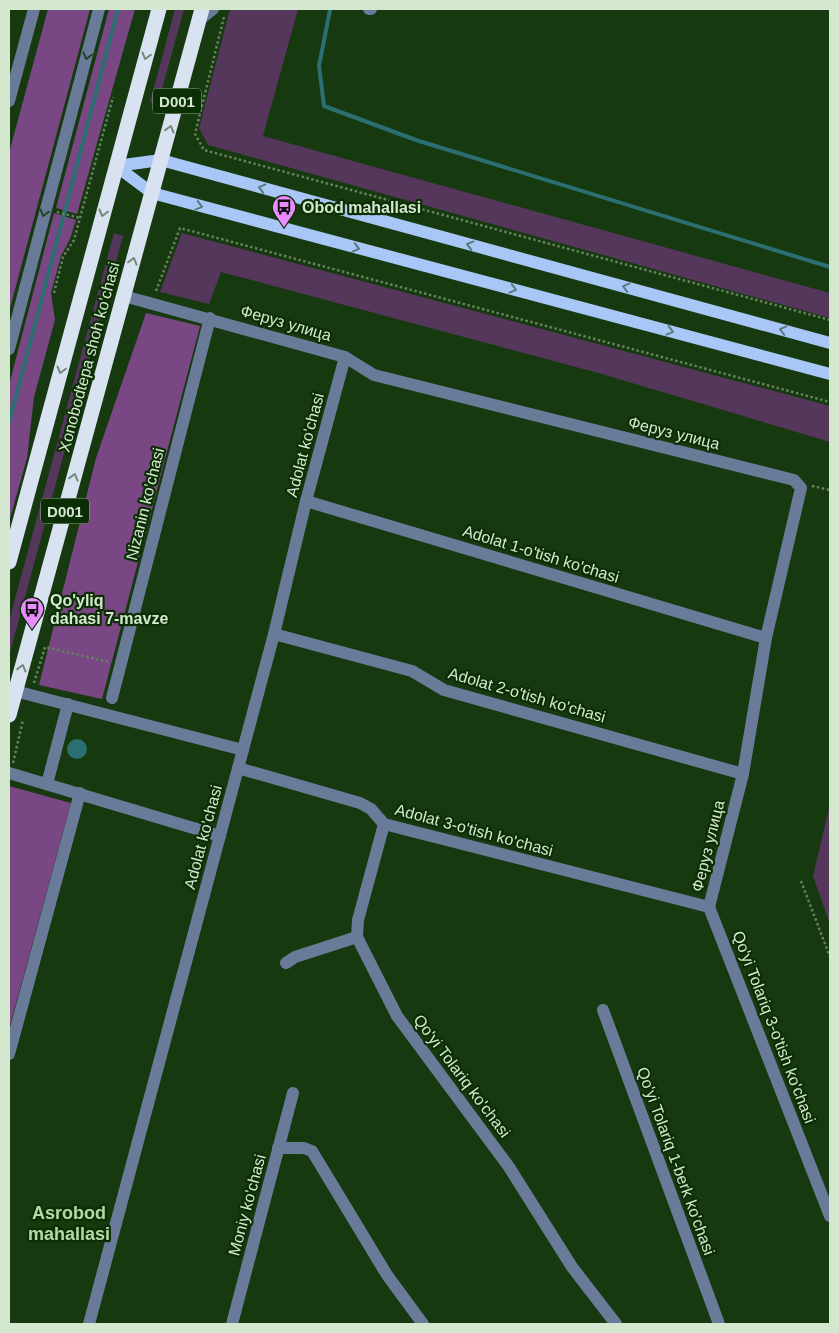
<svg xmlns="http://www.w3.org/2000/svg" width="839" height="1333" viewBox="0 0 839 1333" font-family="Arial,sans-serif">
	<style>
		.green { fill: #55375c }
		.forest { fill: #794784 }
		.water { fill: #2c6f72 }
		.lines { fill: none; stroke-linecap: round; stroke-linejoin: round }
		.stream { stroke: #2c6f72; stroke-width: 4 }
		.path { stroke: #65815f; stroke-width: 2.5; stroke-dasharray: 2.5 2.5; stroke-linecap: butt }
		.minor { stroke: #697b98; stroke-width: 12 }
		.major { stroke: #a8c6f6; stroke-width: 12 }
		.highway { stroke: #d9e2f1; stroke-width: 15 }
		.oneway { stroke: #234129 }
		.oneway2 { stroke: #72887a }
		.oneway3 { stroke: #5a7a7d }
		.labels { text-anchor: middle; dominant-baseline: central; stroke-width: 4.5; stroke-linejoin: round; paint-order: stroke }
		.shield { fill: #0c2e04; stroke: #98b093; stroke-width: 1 }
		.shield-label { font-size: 15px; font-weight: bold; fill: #d4e8d0 }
		.poi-label { font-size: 16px; font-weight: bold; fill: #d4e8d0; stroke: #0c2e04; text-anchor: start }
		.street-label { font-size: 16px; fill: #d4e8d0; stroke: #0c2e04 }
		.neighbourhood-label { font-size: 18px; font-weight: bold; fill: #b2daa9; stroke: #0c2e04 }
	</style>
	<rect width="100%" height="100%" fill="#16390f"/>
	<g class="green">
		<path d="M175 9H184L158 104 150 102Z"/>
		<path d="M230 9H298L263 136 830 293V318L208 145 199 128Z"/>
		<path d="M114 233 123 236 9 656V621Z"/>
		<path d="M182 233 830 406V442L602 374 221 272 209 304 160 292Z"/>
		<path d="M830 804V924L813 876Z"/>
	</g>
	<g class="forest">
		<path d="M48 9H90L9 312V153Z"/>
		<path d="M109 9H135L77 214 56 208Z"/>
		<path d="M54 213 76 220 70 239 61 256 51 293 55 320 34 397 27 458 9 522V385Z"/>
		<path d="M146 313 200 326 102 699 39 685 96 458Z"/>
		<path d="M9 786 71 803 9 1029Z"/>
	</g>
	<circle class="water" cx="77" cy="749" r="10"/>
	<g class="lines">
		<g class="stream">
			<path d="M330 10 319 66 324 106 416 140 830 267"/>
			<path d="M9 423 118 9"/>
		</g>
		<g class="path">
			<path d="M224 17 195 134 204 150 830 320"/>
			<path d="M57 212 80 218"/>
			<path d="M156 291 180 228 830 402"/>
			<path d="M54 293 63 257 74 240 113 97"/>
			<path d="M812 486 830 490"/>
			<path d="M34 683 45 647 109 662"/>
			<path d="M13 763 23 720"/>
			<path d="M801 881 830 957"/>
		</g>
		<g class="minor">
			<path d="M369 9H371"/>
			<path d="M199 20 213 9"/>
			<path d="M9 101 34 9"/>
			<path d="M124 296 345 357 374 375 794 480 801 488 766 638 743 774 709 907"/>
			<path d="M9 349 99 9"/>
			<path d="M306 501 766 638"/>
			<path d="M274 634 412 671 444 690 743 774"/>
			<path d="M15 691 243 750"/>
			<path d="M112 698 210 318"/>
			<path d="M238 768 360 803 371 809 384 824 709 907"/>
			<path d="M9 773 220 836"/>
			<path d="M47 784 68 704"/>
			<path d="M384 824 358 920 357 937 397 1016 509 1167 572 1267 616 1324"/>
			<path d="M709 907 830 1216"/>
			<path d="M286 963 295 957 357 937"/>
			<path d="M603 1010 719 1324"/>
			<path d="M9 1054 80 793"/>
			<path d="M278 1148H304L312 1151 387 1275 423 1324"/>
			<path d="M89 1324 274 634 306 501 345 357"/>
			<path d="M232 1324 293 1093"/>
		</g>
		<g class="major">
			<path d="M116 166 152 193 830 374"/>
			<path d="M116 166 161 160 830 343"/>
		</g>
		<g class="highway">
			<path d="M9 562 159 9"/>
			<path d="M9 715 202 9"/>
		</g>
	</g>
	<defs><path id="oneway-chevron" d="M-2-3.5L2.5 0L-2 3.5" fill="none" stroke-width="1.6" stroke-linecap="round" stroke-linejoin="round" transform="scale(1.25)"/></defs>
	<g class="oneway">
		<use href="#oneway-chevron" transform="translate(87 56) rotate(105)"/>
		<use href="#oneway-chevron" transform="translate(44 213) rotate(105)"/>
	</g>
	<g class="oneway2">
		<use href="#oneway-chevron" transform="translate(146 56) rotate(105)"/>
		<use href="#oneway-chevron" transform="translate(170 129) rotate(-75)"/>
		<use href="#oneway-chevron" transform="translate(103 213) rotate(105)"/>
		<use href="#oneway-chevron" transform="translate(133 261) rotate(-75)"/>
		<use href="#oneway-chevron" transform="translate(61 370) rotate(105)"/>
		<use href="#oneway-chevron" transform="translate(74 477) rotate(-75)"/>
		<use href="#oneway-chevron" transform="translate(22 668) rotate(-75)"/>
	</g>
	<g class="oneway3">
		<use href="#oneway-chevron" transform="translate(262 188) rotate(-165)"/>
		<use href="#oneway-chevron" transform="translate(199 206) rotate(15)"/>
		<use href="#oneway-chevron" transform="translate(470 245) rotate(-165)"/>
		<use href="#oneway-chevron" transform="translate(356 248) rotate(15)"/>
		<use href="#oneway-chevron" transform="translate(626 287) rotate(-165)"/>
		<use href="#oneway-chevron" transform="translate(513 289) rotate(15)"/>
		<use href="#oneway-chevron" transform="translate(783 330) rotate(-165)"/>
		<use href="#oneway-chevron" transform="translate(670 331) rotate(15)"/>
	</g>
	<defs>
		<g id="bus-pin" transform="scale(1.25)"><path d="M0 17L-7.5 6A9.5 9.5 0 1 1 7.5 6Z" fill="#e98dfe" stroke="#0c2e04"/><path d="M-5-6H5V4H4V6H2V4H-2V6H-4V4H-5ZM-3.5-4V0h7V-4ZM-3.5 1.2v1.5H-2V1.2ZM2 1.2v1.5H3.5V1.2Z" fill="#111"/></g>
	</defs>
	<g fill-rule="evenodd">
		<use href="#bus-pin" x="284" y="207"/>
		<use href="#bus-pin" x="32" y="609"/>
	</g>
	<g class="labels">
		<g class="shield">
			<rect x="153" y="88.5" width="48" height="25" rx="4"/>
			<rect x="41" y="498.5" width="48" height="25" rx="4"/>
		</g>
		<g class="shield-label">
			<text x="177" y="101">D001</text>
			<text x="65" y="511">D001</text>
		</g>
		<g class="poi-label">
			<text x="302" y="207">Obod mahallasi</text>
			<text x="50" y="600">Qo'yliq<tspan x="50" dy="18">dahasi 7-mavze</tspan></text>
		</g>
		<g class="street-label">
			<text transform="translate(286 323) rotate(16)">Феруз улица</text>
			<text transform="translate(89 357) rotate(-75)">Xonobodtepa shoh ko'chasi</text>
			<text transform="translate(674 433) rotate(14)">Феруз улица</text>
			<text transform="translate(305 445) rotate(-75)">Adolat ko'chasi</text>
			<text transform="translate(145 504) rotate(-76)">Nizanin ko'chasi</text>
			<text transform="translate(541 554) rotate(17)">Adolat 1-o'tish ko'chasi</text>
			<text transform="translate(527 695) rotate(16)">Adolat 2-o'tish ko'chasi</text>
			<text transform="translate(474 830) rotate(15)">Adolat 3-o'tish ko'chasi</text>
			<text transform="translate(203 837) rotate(-75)">Adolat ko'chasi</text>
			<text transform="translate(708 846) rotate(-76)">Феруз улица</text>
			<text transform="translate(774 1027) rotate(69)">Qo'yi Tolariq 3-o'tish ko'chasi</text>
			<text transform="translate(462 1076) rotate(53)">Qo'yi Tolariq ko'chasi</text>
			<text transform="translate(676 1161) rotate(70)">Qo'yi Tolariq 1-berk ko'chasi</text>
			<text transform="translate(247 1205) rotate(-75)">Moniy ko'chasi</text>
		</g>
		<g class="neighbourhood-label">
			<text x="69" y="1213">Asrobod<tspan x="69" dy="21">mahallasi</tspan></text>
		</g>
	</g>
	<rect width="839" height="1333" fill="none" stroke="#d4e8d0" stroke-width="20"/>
</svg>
